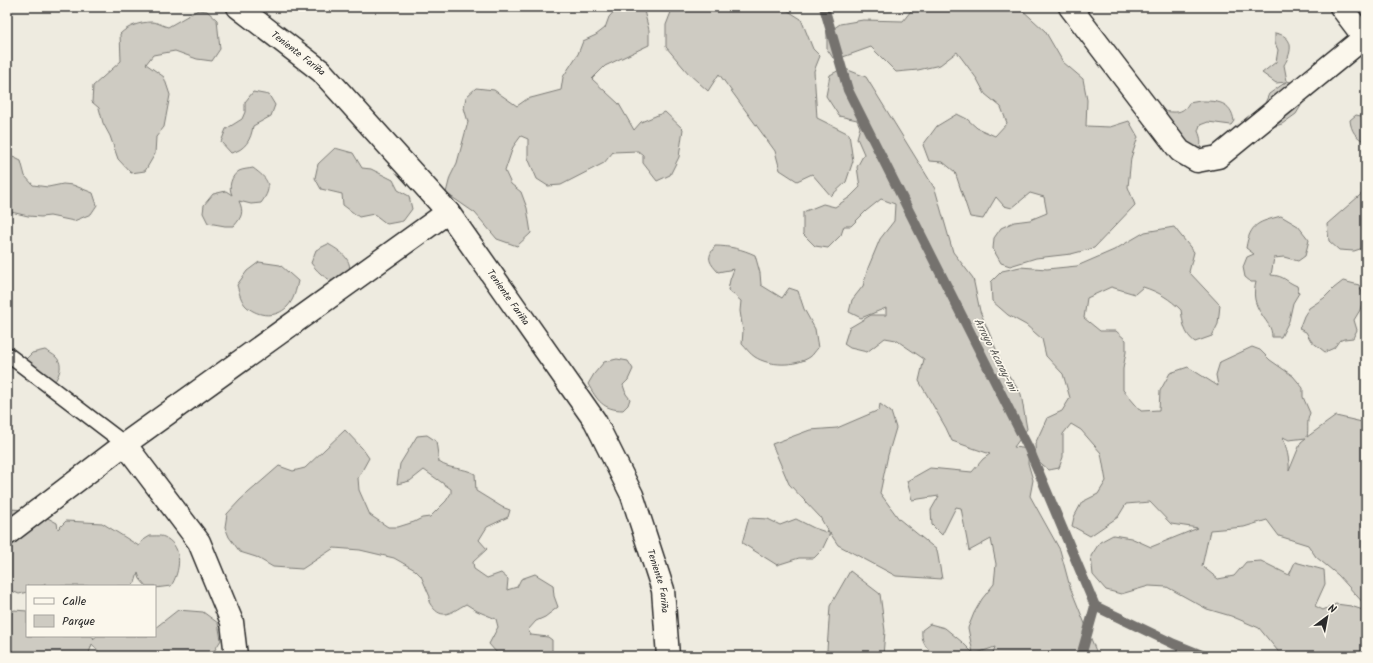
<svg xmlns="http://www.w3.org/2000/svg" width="1373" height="663" viewBox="0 0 1373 663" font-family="Kalam,sans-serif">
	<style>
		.green { fill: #cecbc2; stroke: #7c7b76; fill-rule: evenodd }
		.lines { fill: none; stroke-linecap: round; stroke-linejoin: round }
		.stream { stroke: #74726e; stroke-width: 10 }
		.lane-casing { stroke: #2b2b2b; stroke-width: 17 }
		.street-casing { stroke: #2b2b2b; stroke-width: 25 }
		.lane { stroke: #fbf7ec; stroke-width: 14 }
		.street { stroke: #fbf7ec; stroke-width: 22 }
		.labels { text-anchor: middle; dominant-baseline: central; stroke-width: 3.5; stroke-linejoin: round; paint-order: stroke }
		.street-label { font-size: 10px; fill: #2b2b2b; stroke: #fbf7ec }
		.water-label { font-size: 11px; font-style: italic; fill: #555552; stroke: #fbf7ec }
	</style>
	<rect width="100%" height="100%" fill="#eeebe0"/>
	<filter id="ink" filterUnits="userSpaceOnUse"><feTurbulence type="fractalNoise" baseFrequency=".025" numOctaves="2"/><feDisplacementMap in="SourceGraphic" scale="8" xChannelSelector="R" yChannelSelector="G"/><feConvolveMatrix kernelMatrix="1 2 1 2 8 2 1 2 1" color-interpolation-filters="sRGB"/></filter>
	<g filter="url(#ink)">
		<g class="green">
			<path d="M618 7H643L649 30V45L605 66 592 79 619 104 634 130 641 122 665 112 683 129 679 157 670 175 657 181 643 163V155L638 151 613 152 604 163 561 185 548 186 537 179 528 158V139L521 136 513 147 505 171 511 184 521 192 527 208 531 233 517 246 497 239 475 213 446 193 450 177 457 163 468 122 464 108 466 97 476 88 494 90 517 106 527 99 561 90 563 77 578 54 583 41 596 35 605 28 609 17Z"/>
			<path d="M673 7H782L801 19 813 49 820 56 814 71 817 118 849 134 853 161 846 182 831 196 812 174 797 181 780 170 775 151 719 74 708 91 689 74 666 47V25Z"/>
			<path d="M914 7H1019L1045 31 1063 62 1083 79 1087 100 1086 126 1110 127 1129 121 1138 137 1131 158 1128 187 1135 205 1094 248 1071 254 1036 258 1010 266 1001 263 993 249 994 238 1001 228 1014 222 1030 220 1047 213 1044 197 1030 193 1012 208 1004 206 996 197 983 219 970 217 955 172 943 162 929 161 923 145 937 126 957 114 967 119 977 128 995 136 1007 123 1001 107 985 94 977 79 957 52 940 65 918 70 896 72 871 47 843 57 833 58 827 49V33L840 24 863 20 903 21Z"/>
			<path d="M198 10 207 11 217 20 220 49 212 61 197 59 175 51 153 55 146 64 164 77 170 95 164 127 156 137 155 154 145 171 131 173 118 159 110 136 103 123 99 108 92 102 93 86 121 61 120 34C128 26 140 22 152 22 157 22 163 26 168 27Z"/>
			<path d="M1275 33C1294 36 1293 51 1284 65L1287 81 1298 84 1321 86 1314 94 1305 99 1296 114 1282 124 1272 127 1262 110 1269 94 1286 82 1276 83 1262 73 1276 62 1278 50 1275 43Z"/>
			<path d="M843 68 866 77 935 189 953 252 973 278 980 311 993 342 1004 368 1021 394 1027 429 1014 447 1029 449 1028 463 1033 480 1030 496 1060 550 1070 587 1096 651 1093 656H992L995 647 974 654 977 656H931L932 652C924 647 921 639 922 630L930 624 945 628 962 642 973 653 968 628 974 613 982 599 994 584 996 564 991 539 969 551 961 508 956 507 942 535 932 525 931 510 939 496 912 500 907 481 930 468 972 472 983 459 990 454 952 441 946 428 919 381 924 359 896 340 885 338 867 352 850 348 844 344 849 328 871 315H886V308L861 318 849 312 852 300 863 286 868 268 880 239 894 221 895 204 881 199 866 211 851 226H844L841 235 828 248 815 246 803 234V212L823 204 835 207 850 197 860 187 857 167 864 154 857 138 860 127 857 120 839 116 826 96 830 75Z"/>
			<path d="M253 92 269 95 275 105 271 116 253 126C251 140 245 150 231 153L221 142 226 129 242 119 245 112V102Z"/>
			<path d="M1200 101C1217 101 1231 101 1234 121L1231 125 1208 122 1200 125 1198 131C1201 138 1202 144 1199 152L1195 154 1162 111C1174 112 1182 115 1189 103Z"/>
			<path d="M1356 115 1366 117V142C1356 138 1351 131 1350 120Z"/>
			<path d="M335 148 353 153 362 168 371 169 393 180 398 190 409 196 412 209 403 221 387 224 374 214 359 217 343 205 342 194 321 189 315 178 318 164Z"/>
			<path d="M7 154 21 161 25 176 33 185 48 187 63 184 73 185 93 193 97 205 91 214 74 221 50 216 41 217 28 216 7 211Z"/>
			<path d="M253 168C268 179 274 186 261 203L251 204 239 201C244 212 242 217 234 226H225L208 223 203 213 204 205 213 194 226 191 232 195C228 187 231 176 239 171 243 169 249 169 253 168Z"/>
			<path d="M1366 190V247L1354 251 1339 250 1329 241 1327 224Z"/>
			<path d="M1281 216 1298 226 1309 240 1305 256 1298 261 1284 257 1274 258 1271 275C1285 276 1285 281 1297 286L1299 293 1293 303 1289 321 1281 337H1272C1272 327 1267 323 1262 315 1254 303 1253 295 1256 282H1251L1245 277 1243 267 1247 257 1254 254 1246 248C1250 223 1259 222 1281 216Z"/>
			<path d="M1174 227 1194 252 1189 272 1220 305 1218 324 1212 336 1195 342C1184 334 1183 323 1181 310 1170 299 1159 292 1143 287L1135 294 1111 287 1087 298 1084 318 1100 331H1116L1126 340V352L1123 369V390L1141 411 1159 410 1160 391 1170 373 1188 367 1218 386 1216 375 1220 362 1252 347 1260 350 1270 360 1293 376 1303 388V397L1310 413C1306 422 1309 428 1307 437L1336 416 1362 422 1366 425V606L1338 575 1316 557 1308 545 1279 536 1267 520 1244 527 1210 530 1202 566 1218 579 1234 576 1246 562 1261 561 1289 575 1295 562 1324 570 1325 584 1315 606 1323 610 1336 604 1351 606 1366 611V656H1282L1259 628 1231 616 1207 609 1167 587 1149 586 1121 594 1106 590 1093 575 1091 556 1100 542 1113 535 1131 538 1151 547 1198 528 1171 524 1150 502 1126 504 1118 517 1090 536 1072 526 1074 517 1082 502 1098 494 1106 481 1101 453 1081 430 1071 424 1063 434V457L1059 468 1049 470 1036 459 1035 444 1047 418 1062 411 1070 398 1063 374 1046 356 1042 339 1026 325 1008 315 992 301 991 282 1002 271 1020 267 1047 269 1077 266 1114 250 1145 232ZM1283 437 1289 440 1306 438 1301 442 1289 471C1290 460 1286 447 1283 437Z"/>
			<path d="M328 244C339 250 355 260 348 276 348 278 344 281 342 283 328 281 320 275 311 263L316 250Z"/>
			<path d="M715 246C729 246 742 249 755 255L760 273 761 285 782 298 789 288 798 291 804 309 815 329 818 348C815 351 813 355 810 357 795 367 769 366 755 357 750 354 746 348 742 344L743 331 740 311 741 301 728 290 730 280 734 269 718 272C708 261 707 258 715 246Z"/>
			<path d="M259 262 280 265 298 281C296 290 294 300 287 307 276 318 259 317 247 307 241 302 239 292 237 285L247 271Z"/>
			<path d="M1343 281 1359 285 1364 297 1360 310 1354 320 1357 330 1353 338 1344 339 1339 341 1334 348 1325 352 1311 341 1306 332 1299 329 1304 316 1309 308 1324 298 1334 288Z"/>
			<path d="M45 350C48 352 53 354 56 357 64 365 59 376 53 384L43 385 27 381 21 372 22 363 32 353Z"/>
			<path d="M617 359 628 361 633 369 628 380 623 385 626 394 630 399 628 405 623 410C603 410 597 400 588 384L594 374 604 362Z"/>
			<path d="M880 404 891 412 896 428 888 455 880 493 899 519 937 550 942 579 896 576 838 545 830 533 822 550 814 558H799L777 565 742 543 749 518 768 519 780 525 796 519 814 528 829 533 820 517 789 484 772 444 810 430 837 428 879 410Z"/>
			<path d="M345 430 362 448 369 458 358 478 359 490 370 515 388 527H398L414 522 422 518 430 517 446 501 451 493V489L424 470 410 481 397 484 400 464 417 436 427 435 436 441 439 462C450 470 463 467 475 474L476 491 502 507 510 510 508 517 487 527 479 540 487 549 473 562 474 569 487 578 501 573 508 579 507 590 517 587 521 579 535 574 553 585 554 596 558 607 545 617 536 621 528 630 531 635 548 637 552 640V654L550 656H503L496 652 489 644 498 627 496 619 477 611 466 604C450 613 441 622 429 602L430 597 421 576 415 570 394 558 360 550 334 548 302 569 273 567 256 557 240 552 229 537 225 527 227 514 240 500 279 466 293 471 305 468Z"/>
			<path d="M7 509 33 510 57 523 58 529 66 521 102 523 139 546 142 541 150 536C155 536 162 535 166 538 184 548 180 572 171 586L155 588V586H146L140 579 138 573 135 583 132 586H45V583L42 586H27V592L19 594 7 589Z"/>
			<path d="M850 571 880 594 885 631 883 656H828L827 650 830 606Z"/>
			<path d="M14 610 27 611V636H91L94 638 93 639 97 636H155V628L178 610 203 612 218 623 221 640 211 656H103L92 644 88 656H7V618Z"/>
		</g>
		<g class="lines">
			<g class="stream">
				<path d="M824 7 848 90 1029 449 1095 606 1174 644 1204 656"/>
				<path d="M1081 656 1095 606"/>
			</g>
			<g class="lane-casing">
				<path id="lane" d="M7 354 125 444"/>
			</g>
			<g class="street-casing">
				<g id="street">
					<path id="s1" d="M238 7 321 71 448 212 595 421 632 495 663 590 668 656"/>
					<path d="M1070 7 1180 151 1197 161 1218 157 1366 36"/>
					<path d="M1341 7 1366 40"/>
					<path d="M125 444 199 542 232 622 236 656"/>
					<path d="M7 534 125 444 448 212"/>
				</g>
			</g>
			<use href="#lane" class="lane"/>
			<use href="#street" class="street"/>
		</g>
	</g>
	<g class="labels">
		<g class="street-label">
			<text stroke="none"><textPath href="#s1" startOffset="76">Teniente Fariña</textPath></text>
			<text stroke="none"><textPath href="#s1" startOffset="399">Teniente Fariña</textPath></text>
			<text stroke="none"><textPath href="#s1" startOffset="723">Teniente Fariña</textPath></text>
		</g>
		<g class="water-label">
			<text transform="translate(995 355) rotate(63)">Arroyo Acaray-mi</text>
		</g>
	</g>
	<rect width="1373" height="663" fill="none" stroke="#fbf7ec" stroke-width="24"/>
	<rect x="12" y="12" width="1349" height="639" fill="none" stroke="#2b2b2b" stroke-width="1.5" filter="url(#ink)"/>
	<rect x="26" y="585" width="130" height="52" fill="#fbf7ec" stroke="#a8a59f"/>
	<rect x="34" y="598" width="20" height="6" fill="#fbf7ec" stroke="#a8a59f"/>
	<text x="62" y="605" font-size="12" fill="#2b2b2b">Calle</text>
	<rect x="34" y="615" width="20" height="12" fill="#cecbc2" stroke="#a8a59f"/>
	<text x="62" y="625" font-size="12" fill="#2b2b2b">Parque</text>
	<g transform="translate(1327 617) rotate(32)" stroke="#fbf7ec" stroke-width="3" paint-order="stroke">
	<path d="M0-3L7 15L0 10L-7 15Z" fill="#2b2b2b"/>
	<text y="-6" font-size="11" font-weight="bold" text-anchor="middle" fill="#2b2b2b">N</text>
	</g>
</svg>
